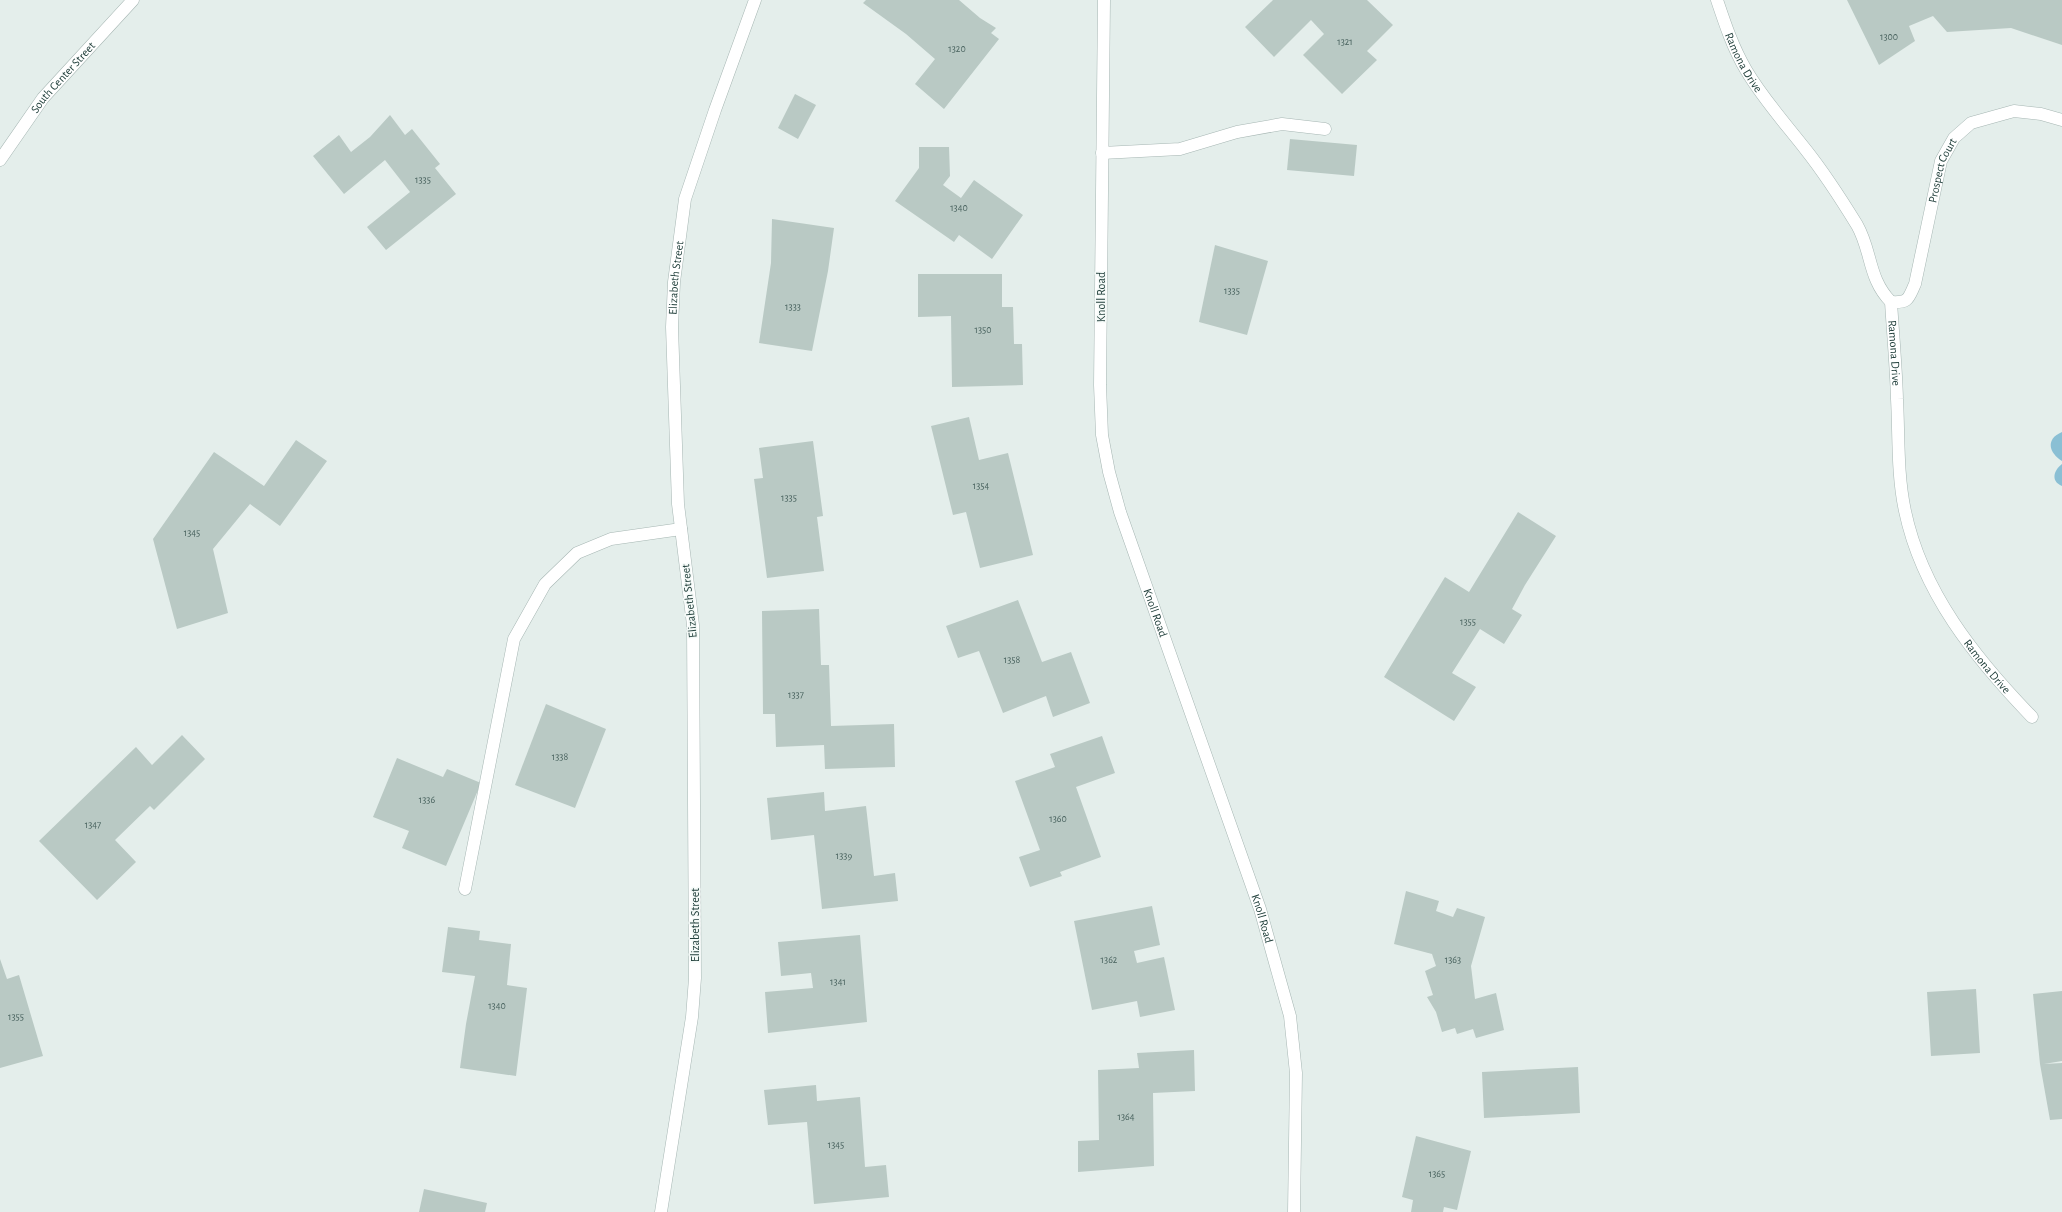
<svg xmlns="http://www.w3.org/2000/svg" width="2062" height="1212" viewBox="0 0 2062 1212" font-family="'Alegreya Sans',sans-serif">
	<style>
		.water { fill: #8abfd4 }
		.building { fill: #b9c9c4 }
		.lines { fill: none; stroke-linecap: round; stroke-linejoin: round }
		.minor-casing { stroke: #a6b6b3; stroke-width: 13 }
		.minor { stroke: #fff; stroke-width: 12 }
		.labels { text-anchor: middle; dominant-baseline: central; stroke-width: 3; stroke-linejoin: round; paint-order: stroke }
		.number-label { font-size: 10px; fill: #48625e }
		.street-label { font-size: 12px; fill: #22403c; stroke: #f5faf8 }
	</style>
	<rect width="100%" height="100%" fill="#e4eeeb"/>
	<g class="water">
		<path d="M2062 432V461C2049 453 2045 439 2062 432Z"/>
		<path d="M2062 464V486C2050 481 2054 470 2062 464Z"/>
	</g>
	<g class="building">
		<path d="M866 0H959L980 18 996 28 991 33 999 39 944 109 915 84 935 59 906 34 863 3Z"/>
		<path d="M1273 0H1367L1393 25 1367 51 1377 60 1342 94 1303 55 1324 34 1311 20 1274 57 1245 27Z"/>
		<path d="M1847 0H2062V45L2011 28 1947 32 1933 16 1909 26 1915 41 1879 65Z"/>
		<path d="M795 94 816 105 798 139 778 128Z"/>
		<path d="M390 115 405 135 412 129 440 164 435 168 456 194 386 250 367 227 410 192 385 160 344 194 313 156 339 135 351 152 370 137Z"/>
		<path d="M1290 139 1357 145 1354 176 1287 170Z"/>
		<path d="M919 147H949L950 176 943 185 961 198 974 180 1023 215 992 259 959 235 954 242 895 201 919 168Z"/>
		<path d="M772 219 834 228 828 271 812 351 759 343 771 263Z"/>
		<path d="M1215 245 1268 261 1247 335 1199 322Z"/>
		<path d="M918 274H1002V307H1013L1014 344H1022L1023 385 952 387 951 316 918 317Z"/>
		<path d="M969 417 979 460 1008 453 1033 555 980 568 966 512 953 515 931 426Z"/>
		<path d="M296 440 327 461 280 526 250 504 213 549 228 613 177 629 153 539 214 452 264 486Z"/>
		<path d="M813 441 823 516 817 517 824 571 767 578 754 479 763 478 759 448Z"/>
		<path d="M1518 512 1556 536 1525 585 1512 609 1522 615 1504 644 1480 629 1452 673 1476 687 1454 721 1384 677 1445 577 1469 592Z"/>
		<path d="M1018 600 1042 662 1071 652 1090 703 1053 717 1046 696 1003 713 979 651 958 658 946 626Z"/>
		<path d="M819 609 821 665H829L831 726 894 724 895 767 825 769 824 745 776 747 775 714H763L762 611Z"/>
		<path d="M546 704 606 729 575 808 515 785Z"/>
		<path d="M182 735 205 759 154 810 150 806 115 840 136 862 97 900 39 841 136 747 152 765Z"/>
		<path d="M1102 736 1115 773 1076 787 1101 857 1060 872 1062 876 1030 887 1019 857 1040 850 1015 781 1055 767 1050 754Z"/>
		<path d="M397 758 443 777 447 769 481 783 446 866 402 848 409 831 373 817Z"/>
		<path d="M824 792 825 811 866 806 874 876 895 873 898 901 822 909 814 835 771 840 767 798Z"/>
		<path d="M1406 891 1439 901 1436 911 1453 917 1457 908 1485 917 1471 966 1475 999 1496 993 1504 1030 1476 1038 1473 1029 1457 1034 1455 1028 1442 1032 1436 1012 1427 997 1433 995 1425 971 1436 966 1432 954 1394 944Z"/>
		<path d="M1152 906 1160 945 1134 951 1137 963 1164 957 1175 1010 1140 1017 1137 1001 1092 1010 1074 921Z"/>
		<path d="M448 927 480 931 479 940 511 944 507 985 527 988 516 1076 460 1068 466 1024 475 976 442 972Z"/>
		<path d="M860 935 867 1022 768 1033 765 992 813 988 811 973 781 976 778 942Z"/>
		<path d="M0 959 7 979 19 975 43 1056 0 1068Z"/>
		<path d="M1976 989 1980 1053 1931 1056 1927 992Z"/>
		<path d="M2062 991V1061L2044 1064 2062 1063V1119L2050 1120 2040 1064 2033 994Z"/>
		<path d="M1194 1050 1195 1091 1153 1093 1154 1166 1078 1172V1141L1099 1140 1098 1070 1139 1068 1137 1053Z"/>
		<path d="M1578 1067 1580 1113 1484 1118 1482 1072Z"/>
		<path d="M816 1085 817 1101 860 1097 865 1167 886 1165 889 1197 814 1204 807 1122 768 1125 764 1090Z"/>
		<path d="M1416 1136 1471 1151 1457 1210 1444 1207 1443 1212H1411L1413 1200 1402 1197Z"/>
		<path d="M424 1189 487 1203 485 1212H419Z"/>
	</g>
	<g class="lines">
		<g class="minor-casing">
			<g id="minor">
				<path id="s1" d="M1104 0 1100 385 1102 435 1109 472 1120 512 1260 909 1290 1016 1296 1073 1294 1212"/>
				<path id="s2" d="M1717 0C1725 24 1733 48 1746 70 1763 99 1785 123 1806 150 1825 174 1841 199 1857 225 1872 251 1868 279 1891 302 1893 334 1896 366 1897 399 1899 435 1897 474 1905 511 1922 592 1975 658 2032 717"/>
				<path d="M1102 153 1180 149 1237 132 1282 124 1325 129"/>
				<path id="s3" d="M0 160 43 98 133 0"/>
				<path id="s4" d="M1891 302C1909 303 1908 299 1915 284L1941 161 1954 138 1971 123 2014 111 2041 114 2062 120"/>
				<path d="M465 889 514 639 545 584 577 553 611 539 681 529"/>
				<path id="s5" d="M661 1212 692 1017 695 978 693 625 678 504 672 327 674 282 685 199 715 110 755 0"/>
			</g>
		</g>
		<use href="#minor" class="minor"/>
	</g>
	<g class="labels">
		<g class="number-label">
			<text x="1889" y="37">1300</text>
			<text x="1345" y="42">1321</text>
			<text x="957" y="49">1320</text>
			<text x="423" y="180">1335</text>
			<text x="959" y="208">1340</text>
			<text x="1232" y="291">1335</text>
			<text x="793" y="307">1333</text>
			<text x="983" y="330">1350</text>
			<text x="981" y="486">1354</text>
			<text x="789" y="498">1335</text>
			<text x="192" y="533">1345</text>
			<text x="1468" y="622">1355</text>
			<text x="1012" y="660">1358</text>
			<text x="796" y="695">1337</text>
			<text x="560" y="757">1338</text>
			<text x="427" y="800">1336</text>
			<text x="1058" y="819">1360</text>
			<text x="93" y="825">1347</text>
			<text x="844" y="856">1339</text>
			<text x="1109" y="960">1362</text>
			<text x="1453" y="960">1363</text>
			<text x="838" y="982">1341</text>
			<text x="497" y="1006">1340</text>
			<text x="16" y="1017">1355</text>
			<text x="1126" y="1117">1364</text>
			<text x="836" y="1145">1345</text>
			<text x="1437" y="1174">1365</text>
		</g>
		<g class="street-label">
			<text stroke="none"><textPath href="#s2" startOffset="68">Ramona Drive</textPath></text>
			<text stroke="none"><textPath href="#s3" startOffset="104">South Center Street</textPath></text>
			<text stroke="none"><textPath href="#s4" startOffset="151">Prospect Court</textPath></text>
			<text stroke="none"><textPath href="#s5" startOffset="938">Elizabeth Street</textPath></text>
			<text transform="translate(1101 297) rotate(-90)">Knoll Road</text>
			<text stroke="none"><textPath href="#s2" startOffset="403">Ramona Drive</textPath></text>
			<text transform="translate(689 601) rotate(-96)">Elizabeth Street</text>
			<text stroke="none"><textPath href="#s1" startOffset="621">Knoll Road</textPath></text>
			<text stroke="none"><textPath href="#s2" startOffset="739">Ramona Drive</textPath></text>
			<text stroke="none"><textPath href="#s1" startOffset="945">Knoll Road</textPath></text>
			<text transform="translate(695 925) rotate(-90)">Elizabeth Street</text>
		</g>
	</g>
</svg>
